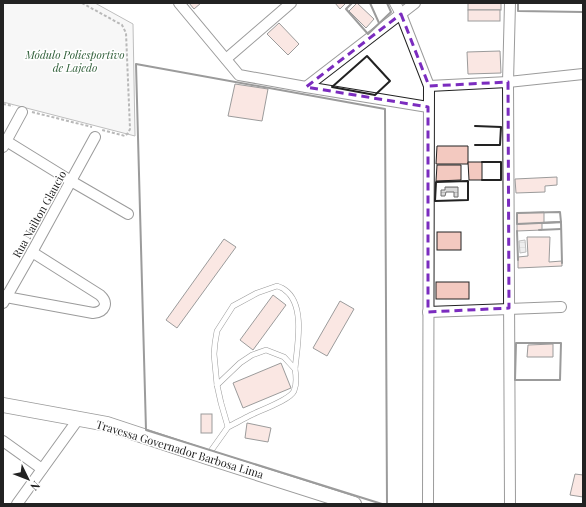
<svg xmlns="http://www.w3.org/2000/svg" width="586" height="507" viewBox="0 0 586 507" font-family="'Playfair Display',serif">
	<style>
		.park { fill: #eee; stroke: #6f6f6f }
		.water { fill: url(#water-rules); stroke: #6f6f6f }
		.building { fill: #f3c9c0; stroke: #222 }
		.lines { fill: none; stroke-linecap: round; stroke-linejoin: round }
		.lane-casing { stroke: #222; stroke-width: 6 }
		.street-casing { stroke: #222; stroke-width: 12 }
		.secondary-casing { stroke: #222; stroke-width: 16 }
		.path { stroke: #646464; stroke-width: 2; stroke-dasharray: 3 2; stroke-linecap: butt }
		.lane { stroke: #fff; stroke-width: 5 }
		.street { stroke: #fff; stroke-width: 10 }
		.secondary { stroke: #fff; stroke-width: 14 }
		.wall { stroke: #222; stroke-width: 2 }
		.marked { fill: none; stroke: #7b2cbf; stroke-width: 3; stroke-dasharray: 8 5; stroke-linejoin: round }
		.labels { text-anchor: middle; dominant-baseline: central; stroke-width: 3; stroke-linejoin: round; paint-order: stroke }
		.park-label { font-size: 11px; font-style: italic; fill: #2f5e38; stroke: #fff }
		.street-label { font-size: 11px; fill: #222; stroke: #fff }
	</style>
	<defs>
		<pattern id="water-rules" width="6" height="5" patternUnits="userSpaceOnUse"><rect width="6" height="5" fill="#d9d9d9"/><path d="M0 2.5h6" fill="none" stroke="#bababa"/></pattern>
	</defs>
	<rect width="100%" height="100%" fill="#fff"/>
	<path class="park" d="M3 3H95L133 24 135 136 3 102Z"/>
	<g class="water">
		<path d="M445 187H458V197H454V192H446L445 196H441V190H445Z"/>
		<path d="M525 240 526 252 520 253 519 241Z"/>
	</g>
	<g class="building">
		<path d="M189 3H201L194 9Z"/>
		<path d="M335 3H346L340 9Z"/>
		<path d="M357 3 374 19 366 28 349 11Z"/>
		<rect x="468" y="3" width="33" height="7"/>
		<rect x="468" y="10" width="32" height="11"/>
		<path d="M279 23 299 44 288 55 267 34Z"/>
		<path d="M500 51 501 73 468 74 467 52Z"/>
		<path d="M235 84 268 89 262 121 228 116Z"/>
		<path d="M437 146H468V164H436Z"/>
		<path d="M468 162H482V180H469Z"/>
		<path d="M437 165H461V180L436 181Z"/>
		<path d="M557 177V185L545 186V192L516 193 515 179Z"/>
		<path d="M544 212V223L517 224V213Z"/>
		<path d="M542 223V230L517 231V224Z"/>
		<rect x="437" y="232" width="24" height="18"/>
		<path d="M527 237H550L549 262 562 261V266L518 268V257L528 256Z"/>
		<path d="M224 239 236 247 177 328 166 320Z"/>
		<rect x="436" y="282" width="33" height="17"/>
		<path d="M273 295 286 305 253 350 240 340Z"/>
		<path d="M340 301 354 309 327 356 313 348Z"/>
		<path d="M553 344V357H527L528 345Z"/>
		<path d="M281 363 291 388 243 408 233 383Z"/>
		<rect x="201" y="414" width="11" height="19"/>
		<path d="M247 423 271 428 268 442 245 438Z"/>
		<path d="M575 474 583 475V497L570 495Z"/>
	</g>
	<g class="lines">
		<g class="lane-casing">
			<g id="lane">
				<path d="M217 385 240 363 252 355 266 350 284 357 295 369C296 375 297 384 294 391 290 400 261 410 251 415 243 419 236 423 228 427"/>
				<path d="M208 455 228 427 221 403 217 385 214 354 215 343 217 331 233 306 257 293 277 286C280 287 283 288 285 290 306 305 297 347 295 369"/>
			</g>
		</g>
		<g class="street-casing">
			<g id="street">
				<path d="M179 3 239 75 306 87 428 107"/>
				<path d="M395 3 401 14 429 86 428 504"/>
				<path d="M510 3 508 82 510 504"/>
				<path d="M226 59 291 3"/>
				<path d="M429 86 508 82 583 74"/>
				<path d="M306 87 415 3"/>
				<path d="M3 139 71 181 128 214"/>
				<path d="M3 147 22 112"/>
				<path d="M3 295 6 297 93 313C105 312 109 303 100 295L32 252"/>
				<path d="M3 303 32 252 95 137"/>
				<path d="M428 312 561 307"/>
				<path d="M3 441 42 469"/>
				<path d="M17 504 79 418"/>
			</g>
		</g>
		<g class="secondary-casing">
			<path id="secondary" d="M3 405 107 424 207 457 354 504"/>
		</g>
		<g class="path">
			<path d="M82 3 122 25 126 33 130 129 128 133 125 136 102 130"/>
			<path d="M3 104 13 106"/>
			<path d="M32 112 92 127"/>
		</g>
		<use href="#lane" class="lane"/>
		<use href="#street" class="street"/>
		<use href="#secondary" class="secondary"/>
		<g class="wall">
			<path d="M352 3 346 9 368 34 391 12 387 3"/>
			<path d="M370 3 379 23"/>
			<path d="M518 3V11L583 12"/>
			<path d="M367 56 390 81 375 95 332 87Z"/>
			<path d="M475 145H500L501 127 475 126"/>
			<path d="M482 162H501V180H482"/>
			<path d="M468 181V200L435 201 436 182Z"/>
			<path d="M560 212 561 222 517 224V213Z"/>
			<path d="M542 223 561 222 562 263"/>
			<path d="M539 230 561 229"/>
			<path d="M517 231 518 260"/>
			<path d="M516 343H561L560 380H515Z"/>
			<path d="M382 504 146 430 136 64 385 109 387 504"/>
		</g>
	</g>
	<path d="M0 0H586V507H0ZM401 14 429 86 508 82 509 308 428 312V107L306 87Z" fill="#fff" fill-opacity=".55" fill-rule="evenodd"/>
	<path class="marked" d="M401 14 429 86 508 82 509 308 428 312V107L306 87Z"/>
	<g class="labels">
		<g class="park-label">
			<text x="75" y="54">Módulo Poliesportivo<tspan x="75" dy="13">de Lajedo</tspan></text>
		</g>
		<g class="street-label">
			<text transform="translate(39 214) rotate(-61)">Rua Nailton Glaucio</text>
			<text transform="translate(180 449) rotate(17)">Travessa Governador Barbosa Lima</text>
		</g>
	</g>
	<rect width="586" height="507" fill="none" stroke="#222222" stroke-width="8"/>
	<g transform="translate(28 479) rotate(133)" stroke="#ffffff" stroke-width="3" paint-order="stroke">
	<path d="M0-3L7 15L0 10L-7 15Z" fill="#222222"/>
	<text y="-6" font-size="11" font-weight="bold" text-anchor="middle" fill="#222222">N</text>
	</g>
</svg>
